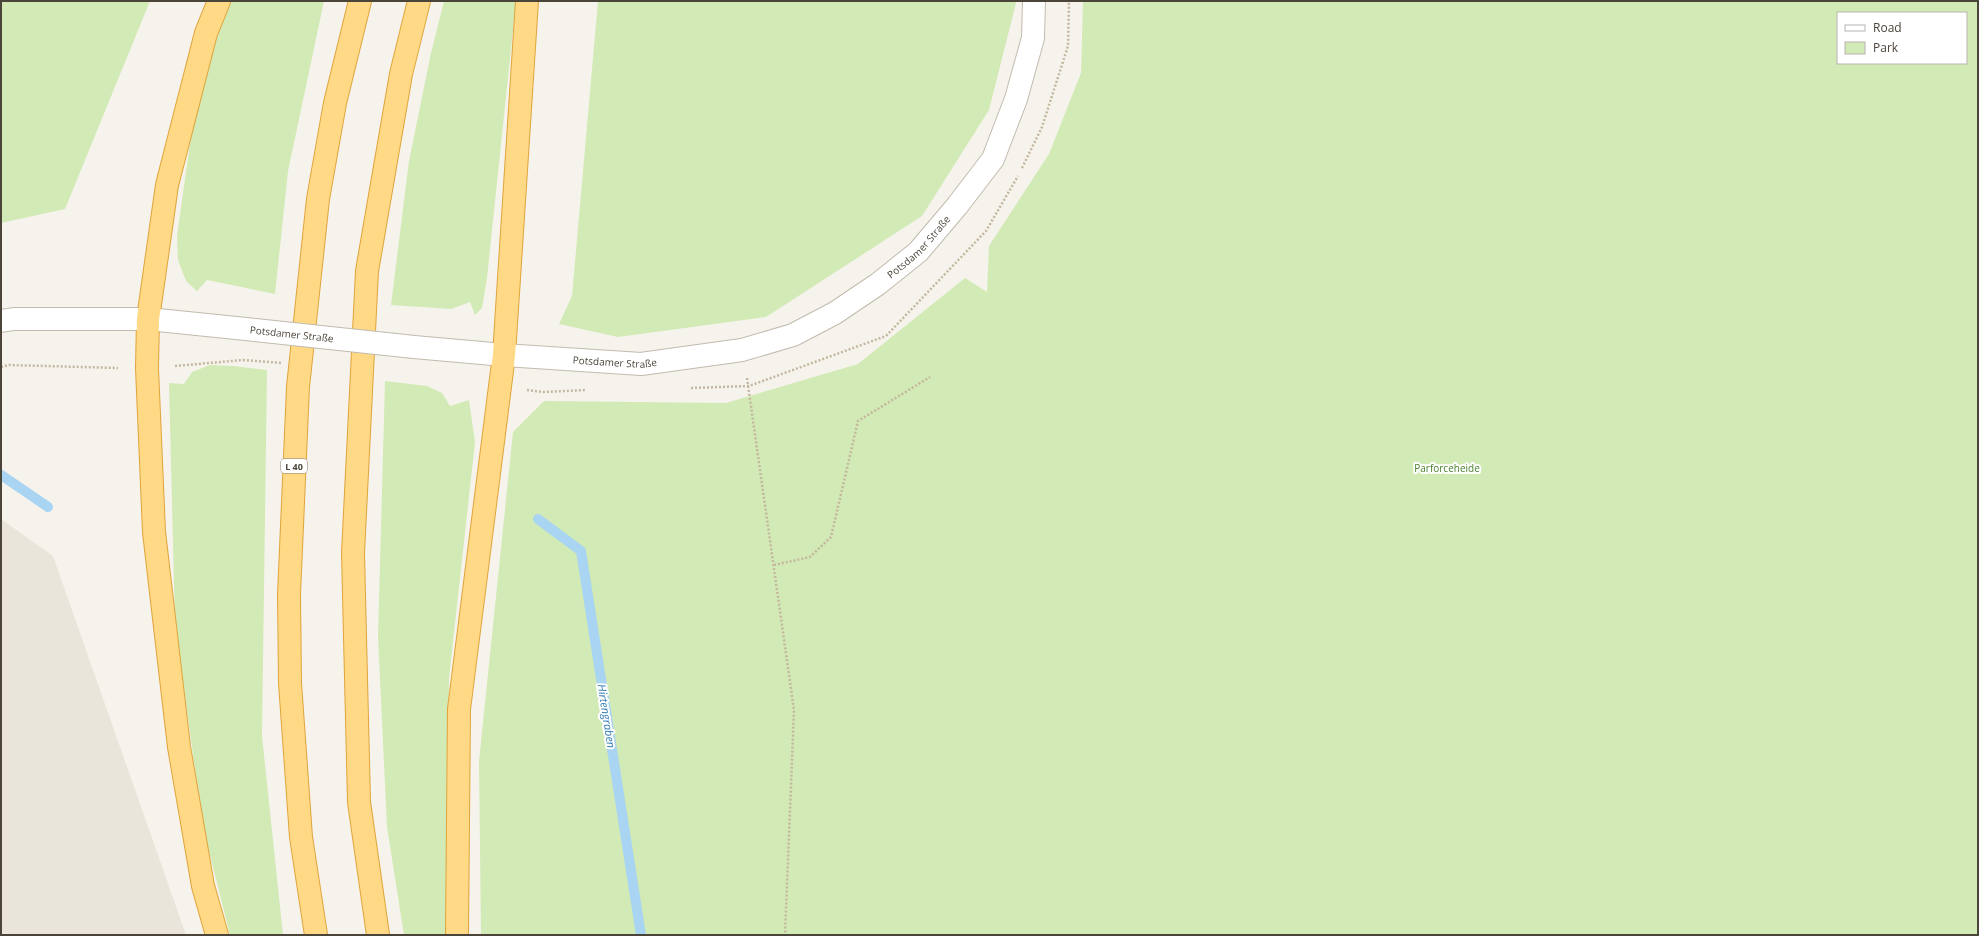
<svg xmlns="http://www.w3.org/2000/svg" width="1979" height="936" viewBox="0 0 1979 936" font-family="'Open Sans',sans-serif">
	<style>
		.residential { fill: #eae5da }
		.green { fill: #d2eab5; fill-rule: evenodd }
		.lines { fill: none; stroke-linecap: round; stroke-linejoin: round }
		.stream { stroke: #a9d4f2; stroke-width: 10 }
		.minor-casing { stroke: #c2bbae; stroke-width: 24 }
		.tertiary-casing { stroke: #c2bbae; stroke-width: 24 }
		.trunk-casing { stroke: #e0a43c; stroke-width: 24 }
		.path { stroke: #c4b79f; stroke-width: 2.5; stroke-dasharray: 2 2; stroke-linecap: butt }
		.minor { stroke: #fff; stroke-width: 22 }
		.tertiary { stroke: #fff; stroke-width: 22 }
		.trunk { stroke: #ffd985; stroke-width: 22 }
		.tertiary-bridge-casing { stroke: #c2bbae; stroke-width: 24; stroke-linecap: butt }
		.path-bridge { stroke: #c4b79f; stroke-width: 2.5; stroke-dasharray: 2 2; stroke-linecap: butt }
		.tertiary-bridge { stroke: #fff; stroke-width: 22 }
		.labels { text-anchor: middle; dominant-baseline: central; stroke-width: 4; stroke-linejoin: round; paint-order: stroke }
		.shield { fill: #fff; stroke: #817c74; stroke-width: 1 }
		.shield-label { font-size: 9px; font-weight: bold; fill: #4b4439 }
		.street-label { font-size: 10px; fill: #4b4439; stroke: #fff }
		.park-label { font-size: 10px; fill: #4a7f2a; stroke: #fff }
		.water-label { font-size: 11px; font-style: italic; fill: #2e7ab2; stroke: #fff }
	</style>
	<rect width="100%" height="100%" fill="#f6f3ec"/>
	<path class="residential" d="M1 519 53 556 186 935H1Z"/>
	<g class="green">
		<path d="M1 1H150L65 209 1 223Z"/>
		<path d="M230 1H324L288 171 275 294 207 280 197 291 186 281 178 260 177 236 192 129 212 52Z"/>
		<path d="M444 1H516L487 278 482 308 475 315 470 302 451 309 391 305 409 161 431 53Z"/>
		<path d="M598 1H1016V3L989 110 922 216 766 317 618 337 559 324 572 296Z"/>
		<path d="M1083 1H1978V935H481L479 761 513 432 544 401 726 403 858 364 965 278 987 292 989 246 1049 154 1081 73ZM1838 13H1966V63H1838Z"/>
		<path d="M210 365 233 366 267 370 262 736 283 935H230L203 827 175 624 169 383 184 384 192 372Z"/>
		<path d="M385 381 427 386 442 393 450 406 469 400 475 442 449 678 446 935H404L387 827 378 636Z"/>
	</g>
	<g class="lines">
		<g class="stream">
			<path d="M1 475 48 507"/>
			<path d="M538 519 581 551 641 935"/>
		</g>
		<g class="minor-casing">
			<g id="minor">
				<path id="s1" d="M504 355 641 364 742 350 793 335 835 313 878 284 918 252 957 206 993 159 1016 99 1033 38 1034 1"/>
			</g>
		</g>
		<g class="tertiary-casing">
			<g id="tertiary">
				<path d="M1 321 14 319H148L246 329"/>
				<path d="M414 347 504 355"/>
			</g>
		</g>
		<g class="trunk-casing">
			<g id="trunk">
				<path d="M217 935 203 886 179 747 154 532 147 368 148 319 167 185 206 33 219 1"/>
				<path d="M316 935 301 837 290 683 289 595 298 387 318 199 335 103 360 1"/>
				<path d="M378 935 359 802 353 553 367 271 401 74 419 1"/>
				<path d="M457 935 459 709 504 355 527 1"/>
			</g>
		</g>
		<g class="path">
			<path d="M1022 168 1042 127 1068 46 1069 1"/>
			<path d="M175 366 243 360"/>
			<path d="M1 367 9 365 118 368"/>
			<path d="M747 378 794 710 785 935"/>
			<path d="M691 388 749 386 886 336 986 231 1018 176"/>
			<path d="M527 390 544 392 586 390"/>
			<path d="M774 565 810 557 831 537 858 421 930 377"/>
		</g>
		<use href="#minor" class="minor"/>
		<use href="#tertiary" class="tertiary"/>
		<use href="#trunk" class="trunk"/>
		<g class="tertiary-bridge-casing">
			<g id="tertiary-bridge">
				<path id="s2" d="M246 329 414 347"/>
			</g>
		</g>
		<path class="path-bridge" d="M243 360 282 363"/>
		<use href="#tertiary-bridge" class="tertiary-bridge"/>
	</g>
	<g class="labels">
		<rect class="shield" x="281" y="459" width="26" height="14" rx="3"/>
		<g class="shield-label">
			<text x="294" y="466">L 40</text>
		</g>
		<g class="street-label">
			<text stroke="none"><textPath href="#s1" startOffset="447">Potsdamer Straße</textPath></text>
			<text stroke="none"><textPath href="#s2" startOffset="46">Potsdamer Straße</textPath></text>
			<text stroke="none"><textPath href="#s1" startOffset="111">Potsdamer Straße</textPath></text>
		</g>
		<g class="park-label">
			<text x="1447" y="468">Parforceheide</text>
		</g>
		<g class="water-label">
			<text transform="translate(607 716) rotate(81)">Hirtengraben</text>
		</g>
	</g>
	<rect width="1979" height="936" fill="none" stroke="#4b4439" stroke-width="4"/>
	<rect x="1837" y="12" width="130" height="52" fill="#ffffff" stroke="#b7b4b0"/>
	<rect x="1845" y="25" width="20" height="6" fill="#ffffff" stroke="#b7b4b0"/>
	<text x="1873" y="32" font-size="12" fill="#4b4439">Road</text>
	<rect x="1845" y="42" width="20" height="12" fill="#d2eab5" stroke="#b7b4b0"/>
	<text x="1873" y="52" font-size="12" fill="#4b4439">Park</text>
</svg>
